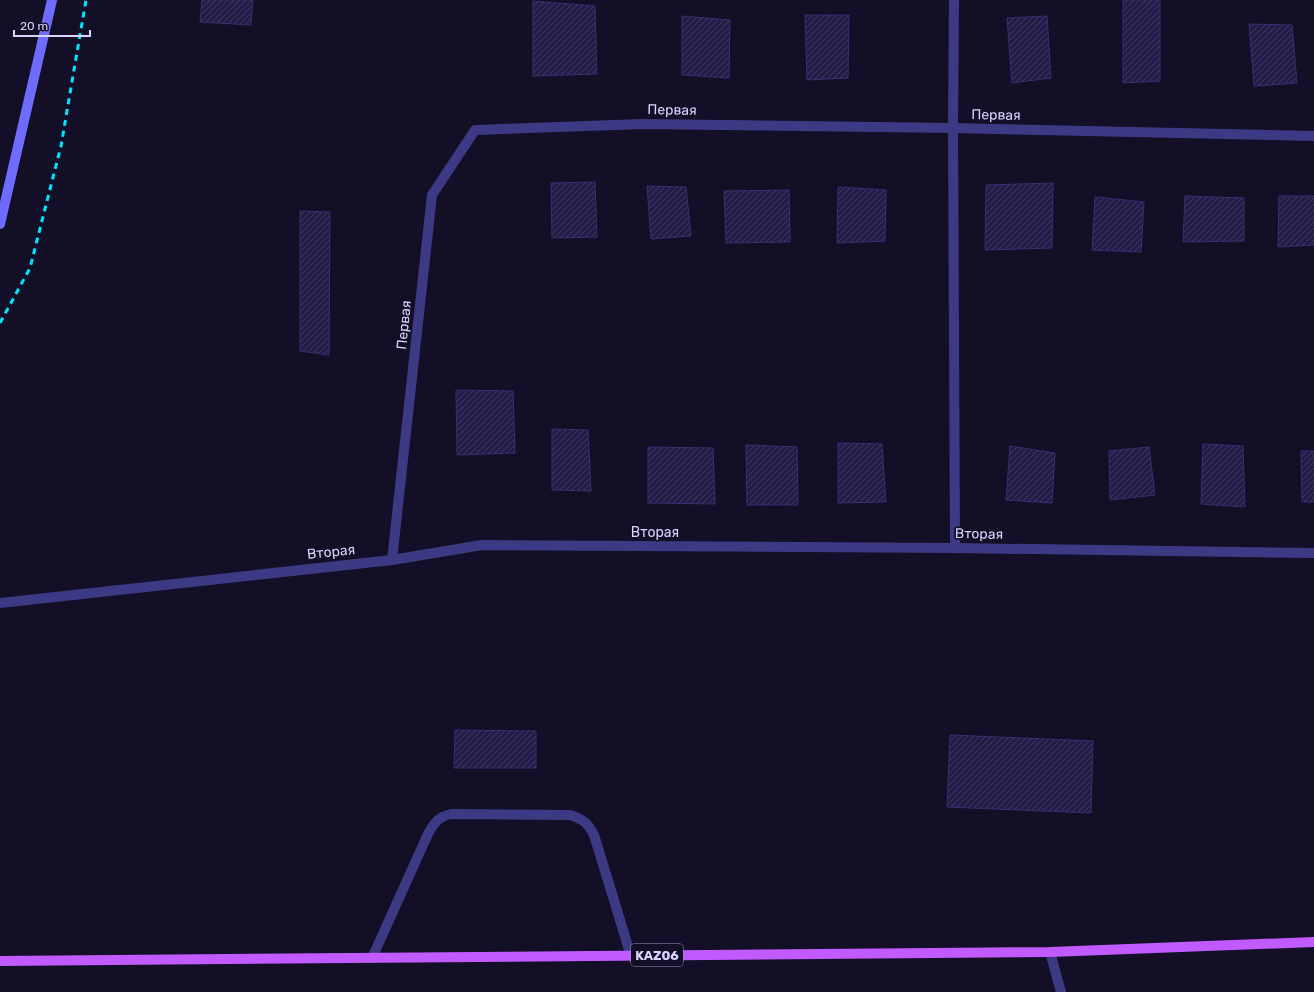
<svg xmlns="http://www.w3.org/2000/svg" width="1314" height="992" viewBox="0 0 1314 992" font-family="Rubik,sans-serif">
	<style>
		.building { fill: url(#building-hatch); stroke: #3b2d73 }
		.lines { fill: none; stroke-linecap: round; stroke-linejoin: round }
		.service { stroke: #3d3a85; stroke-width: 10 }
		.minor { stroke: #3d3a85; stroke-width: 10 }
		.secondary { stroke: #6f6bff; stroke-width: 10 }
		.primary { stroke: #c25bff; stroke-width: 10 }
		.rail { stroke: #00e5ff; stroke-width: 3; stroke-dasharray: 6 5; stroke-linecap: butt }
		.labels { text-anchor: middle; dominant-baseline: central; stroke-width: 3.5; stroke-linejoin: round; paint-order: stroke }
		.shield { fill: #130f26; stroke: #9e99be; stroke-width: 1 }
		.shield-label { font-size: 13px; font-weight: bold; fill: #d9d4ff }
		.street-label { font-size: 14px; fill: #d9d4ff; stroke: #130f26 }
	</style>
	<defs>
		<pattern id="building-hatch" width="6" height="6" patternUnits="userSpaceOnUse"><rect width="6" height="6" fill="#241b47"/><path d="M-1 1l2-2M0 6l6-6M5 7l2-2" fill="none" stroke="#433b63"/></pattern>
	</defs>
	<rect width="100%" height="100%" fill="#130f26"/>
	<g class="building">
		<path d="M202 0H253L251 25 200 22Z"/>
		<path d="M1123 0H1160V81L1123 83Z"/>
		<path d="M533 1 595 6 597 74 533 76Z"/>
		<path d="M805 15H849L848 78 807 80Z"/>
		<path d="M682 16 730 20 729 78 682 75Z"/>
		<path d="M1047 16 1051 78 1012 83 1007 18Z"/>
		<path d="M1249 24 1292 25 1297 83 1254 86Z"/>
		<path d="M595 182 597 237 552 238 551 183Z"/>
		<path d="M1053 183 1052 248 985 250 986 185Z"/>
		<path d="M647 186 686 187 691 236 651 239Z"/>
		<path d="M838 187 886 190 885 241 837 243Z"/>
		<path d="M789 190 790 242 726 243 724 191Z"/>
		<path d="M1185 196 1244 198V241L1183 242Z"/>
		<path d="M1279 196H1314V245L1278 247Z"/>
		<path d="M1095 197 1144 202 1141 252 1092 250Z"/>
		<path d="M300 211 330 212 329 355 300 351Z"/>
		<path d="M456 390 513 391 515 453 457 455Z"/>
		<path d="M552 429 588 430 591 491 552 490Z"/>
		<path d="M838 443 882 444 886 502 838 503Z"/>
		<path d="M1203 444 1243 446 1245 507 1201 504Z"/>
		<path d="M746 445 797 447 798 505H747Z"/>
		<path d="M1010 446 1055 453 1052 503 1006 500Z"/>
		<path d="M648 447 713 448 715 504 648 503Z"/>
		<path d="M1149 447 1155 495 1110 500 1109 451Z"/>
		<path d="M1301 451H1314V502H1302Z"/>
		<path d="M455 730 536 731V768H454Z"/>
		<path d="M950 735 1093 741 1091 813 947 807Z"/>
	</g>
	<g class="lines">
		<g class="service">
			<path d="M954 0 953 128 955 548"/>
			<path d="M372 958 428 834C434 823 438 817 451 814L570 815C583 819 588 823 594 835L631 956"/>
		</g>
		<g class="minor">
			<path d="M392 560 432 195 475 130 643 124 953 128 1314 136"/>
			<path d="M0 603 392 560 482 545 955 548 1314 553"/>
			<path d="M1050 952 1061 992"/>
		</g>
		<path class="secondary" d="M0 224 52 0"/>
		<path class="primary" d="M0 961 1050 952 1314 942"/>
		<path class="rail" d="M0 323 30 268 61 146 86 0"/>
	</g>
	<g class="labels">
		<rect class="shield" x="631" y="944" width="52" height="22" rx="3"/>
		<g class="shield-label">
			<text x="657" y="955">KАZ06</text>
		</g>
		<g class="street-label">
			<text transform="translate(672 110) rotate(1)">Первая</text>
			<text transform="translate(996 115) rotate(1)">Первая</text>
			<text transform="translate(404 325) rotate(-84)">Первая</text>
			<text x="655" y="532">Вторая</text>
			<text transform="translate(979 534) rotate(1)">Вторая</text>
			<text transform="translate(331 552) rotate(-6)">Вторая</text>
		</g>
	</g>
	<path d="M14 30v6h76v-6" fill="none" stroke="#d9d4ff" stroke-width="2"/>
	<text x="20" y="30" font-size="12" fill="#d9d4ff" stroke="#130f26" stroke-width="3" paint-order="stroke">20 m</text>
</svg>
